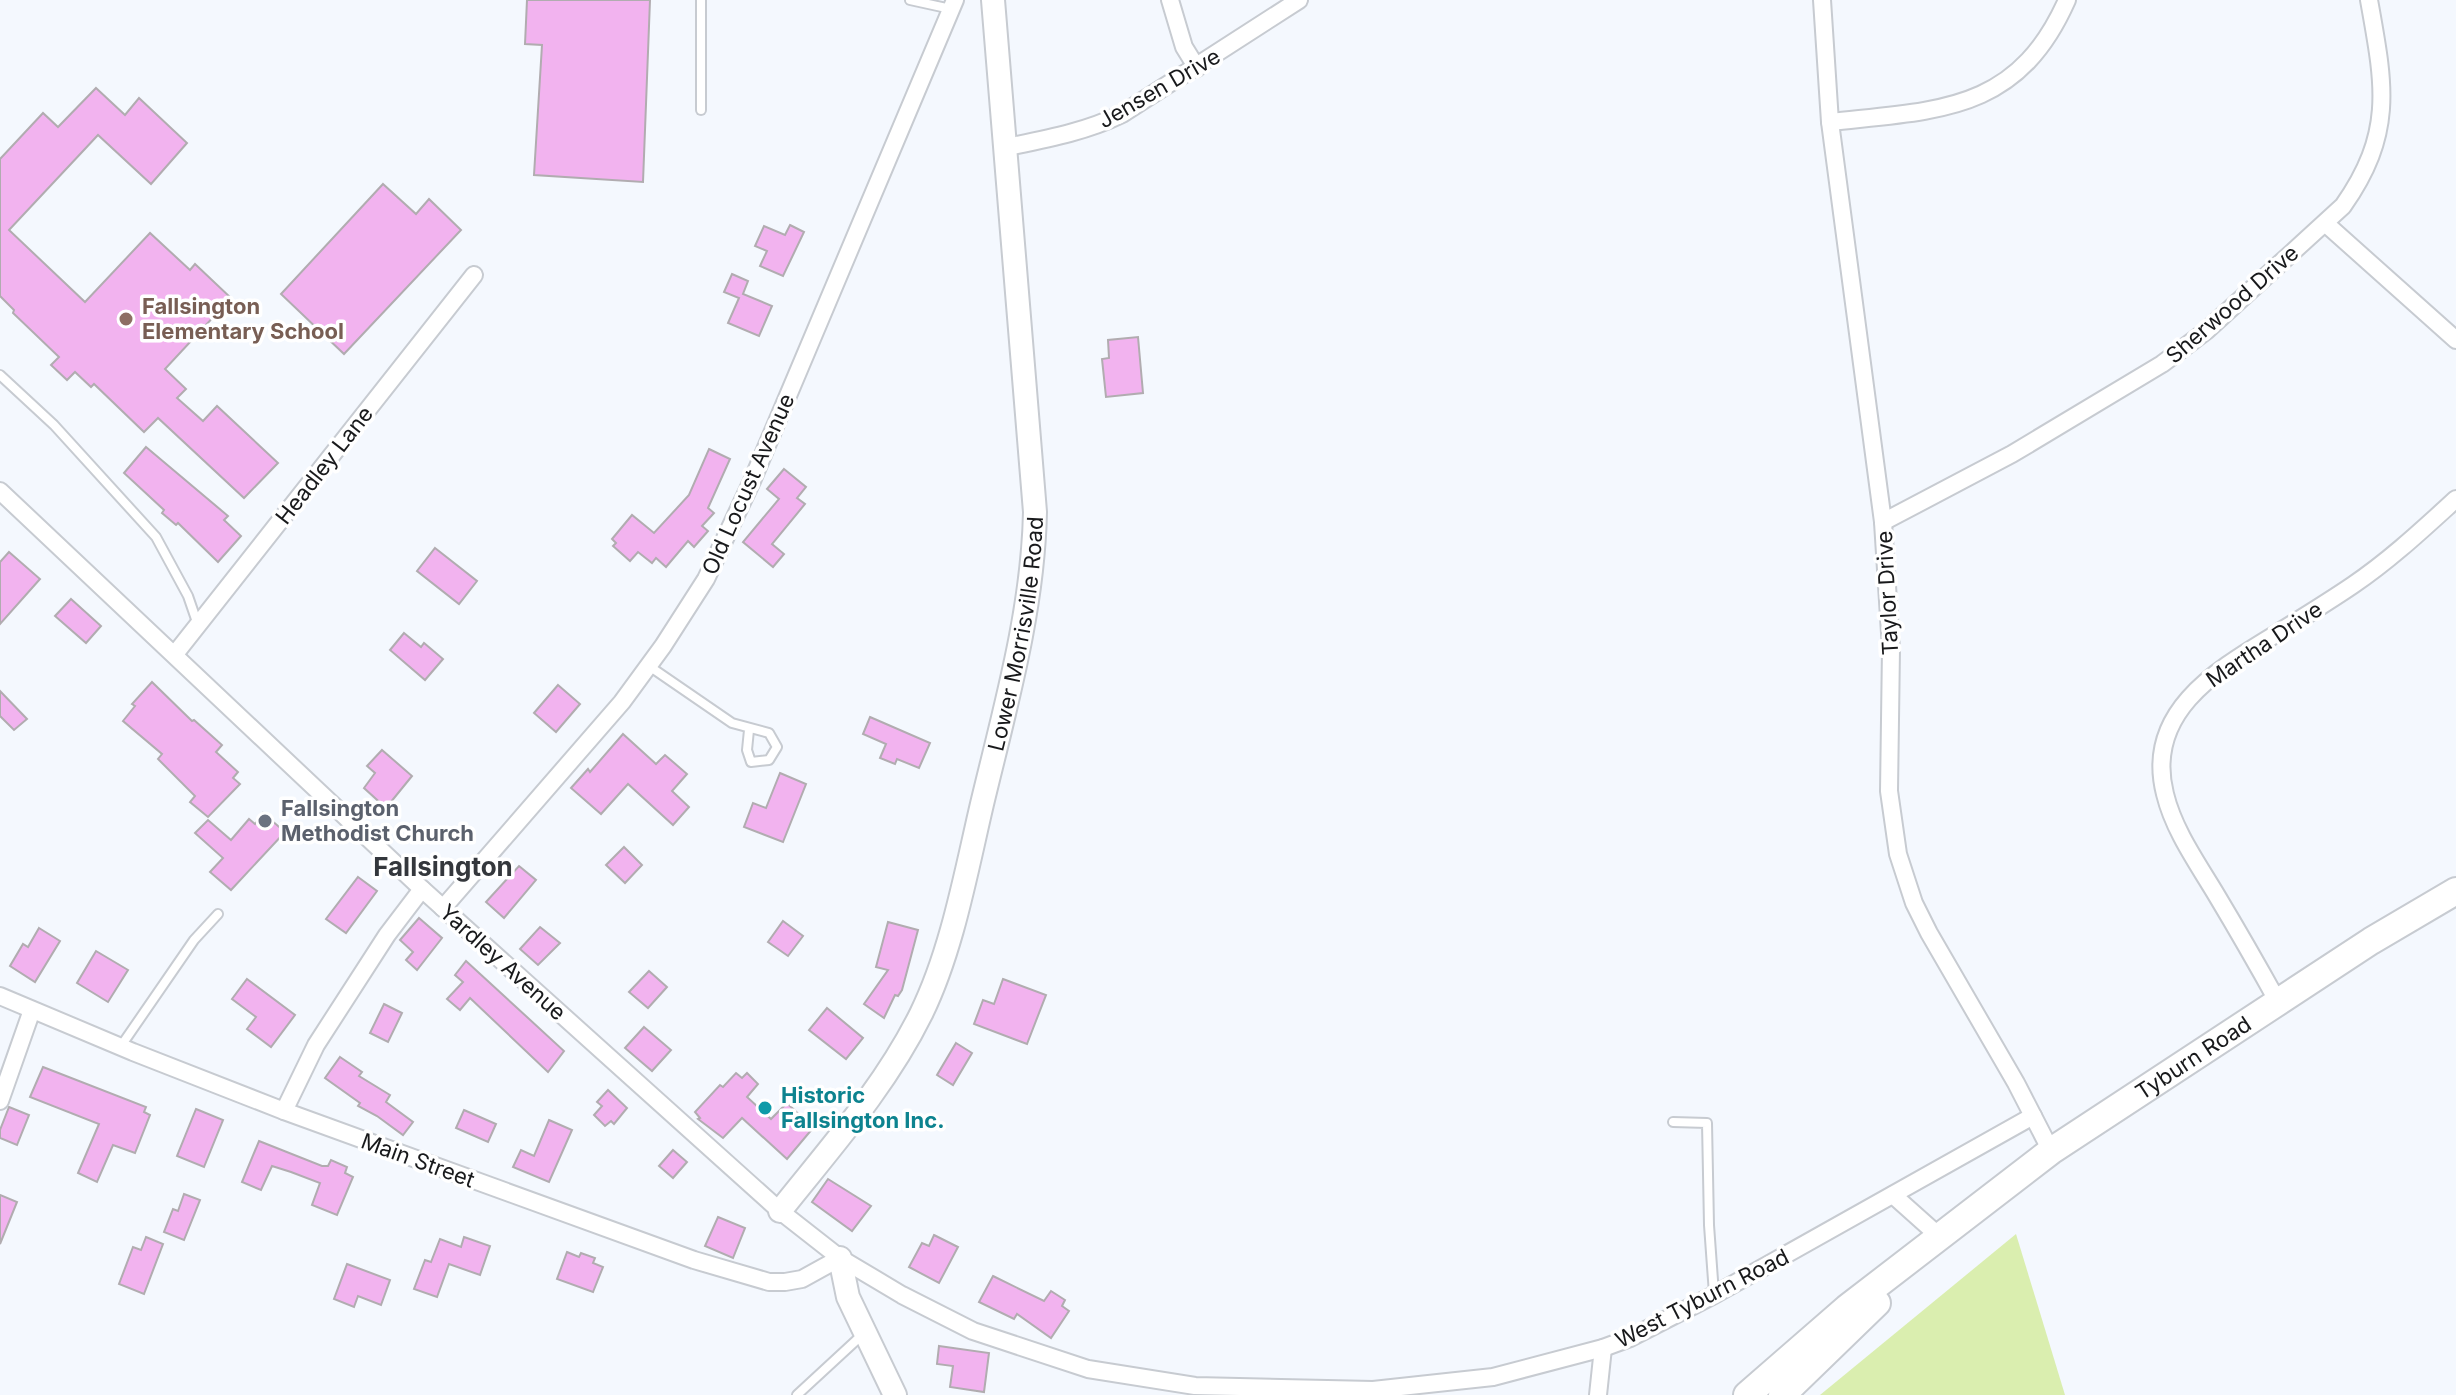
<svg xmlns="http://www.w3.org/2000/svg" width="2456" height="1395" viewBox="0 0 2456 1395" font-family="Inter,sans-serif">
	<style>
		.green { fill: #daeeaf }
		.building { fill: #f2b3ef; stroke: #b1acb0; stroke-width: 2 }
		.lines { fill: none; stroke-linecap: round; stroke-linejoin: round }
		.service-casing { stroke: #c7cbd1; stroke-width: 12 }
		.minor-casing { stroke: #c7cbd1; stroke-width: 20 }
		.tertiary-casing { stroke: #c7cbd1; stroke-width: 26 }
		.primary-casing { stroke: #c7cbd1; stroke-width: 30 }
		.service { stroke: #fff; stroke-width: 8 }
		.minor { stroke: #fff; stroke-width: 16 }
		.tertiary { stroke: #fff; stroke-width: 22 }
		.primary { stroke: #fff; stroke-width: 26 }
		.education-dot { fill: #8d6e63; stroke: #fff; stroke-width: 3 }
		.worship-dot { fill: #6b7280; stroke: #fff; stroke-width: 3 }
		.culture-dot { fill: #0f9aa8; stroke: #fff; stroke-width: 3 }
		.labels { text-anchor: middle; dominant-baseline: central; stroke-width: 7; stroke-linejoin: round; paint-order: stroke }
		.street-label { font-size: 22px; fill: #18191b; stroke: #fff }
		.education-label { font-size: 22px; font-weight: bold; fill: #785e54; stroke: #fff; text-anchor: start }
		.worship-label { font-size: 22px; font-weight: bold; fill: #5b616d; stroke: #fff; text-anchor: start }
		.culture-label { font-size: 22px; font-weight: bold; fill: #0d838f; stroke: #fff; text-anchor: start }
		.quarter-label { font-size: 26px; font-weight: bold; fill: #34373c; stroke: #fff }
	</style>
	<rect width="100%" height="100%" fill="#f4f8fe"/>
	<path class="green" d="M2016 1234 2065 1395H1820Z"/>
	<g class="building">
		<path d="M527 0H650L643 182 534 175 542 45 525 44Z"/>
		<path d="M96 88 125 115 139 98 187 143 151 184 98 135 9 230 85 302 150 233 190 270 195 264 231 298 165 369 186 389 177 398 203 421 217 406 278 463 244 498 158 418 144 432 94 384 91 387 75 372 67 380 51 365 59 357 13 313 14 310 0 296V159L43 113 58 127Z"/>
		<path d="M383 184 416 214 429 199 461 230 344 354 281 294Z"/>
		<path d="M790 225 804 232 783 276 760 266 767 251 755 246 764 226 785 235Z"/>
		<path d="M732 274 748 281 743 294 772 306 759 336 728 323 739 298 724 292Z"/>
		<path d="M1138 337 1143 393 1106 397 1102 359 1109 358 1108 340Z"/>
		<path d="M146 447 228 516 224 520 241 536 218 562 178 523 176 525 162 513 164 510 124 473Z"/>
		<path d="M709 449 730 459 708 508 714 513 702 526 708 531 694 547 688 541 666 567 656 558 652 563 638 552 630 561 613 546 616 543 612 539 632 515 654 533 689 495Z"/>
		<path d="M784 469 806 487 797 498 805 504 772 544 784 554 773 567 743 542 779 499 767 489Z"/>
		<path d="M435 548 477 581 459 604 417 571Z"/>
		<path d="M9 552 40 579 0 624V562Z"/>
		<path d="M71 599 101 626 86 643 55 616Z"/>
		<path d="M404 633 421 647 424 643 443 659 425 680 390 650Z"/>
		<path d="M152 682 192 721 194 720 222 745 216 752 238 772 233 778 240 784 208 817 190 802 195 796 158 759 162 754 123 721 135 706 132 704Z"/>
		<path d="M558 685 580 704 556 732 534 713Z"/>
		<path d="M0 691 27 719 14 730 0 716Z"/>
		<path d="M870 717 930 743 919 768 897 759 895 764 880 758 886 744 863 734Z"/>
		<path d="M623 734 656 764 665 755 687 774 672 791 689 807 673 825 628 784 601 814 571 788 588 769 590 772Z"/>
		<path d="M382 750 412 776 386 808 364 788 375 773 367 766Z"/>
		<path d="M780 773 806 784 783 842 744 827 753 803 766 808Z"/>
		<path d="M263 813 285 832 231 890 210 872 223 858 195 833 208 820 231 840 249 819 255 824Z"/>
		<path d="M624 847 642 865 625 883 606 865Z"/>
		<path d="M519 866 536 880 504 918 486 902Z"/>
		<path d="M358 877 377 891 346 933 326 919Z"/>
		<path d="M419 918 442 938 417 970 406 960 413 952 400 940Z"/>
		<path d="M783 921 803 936 788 956 768 942Z"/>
		<path d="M888 922 918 930 902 990 898 996 895 995 884 1018 864 1004 888 970 876 967Z"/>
		<path d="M540 927 560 943 538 965 520 949Z"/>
		<path d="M39 928 60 941 35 982 10 966 23 944 28 947Z"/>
		<path d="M96 951 128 970 108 1002 77 983Z"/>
		<path d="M466 961 564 1051 548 1072 470 998 460 1010 447 999 463 982 455 975Z"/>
		<path d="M649 971 667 987 648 1008 629 992Z"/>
		<path d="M247 979 295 1015 271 1047 247 1029 256 1017 232 999Z"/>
		<path d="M1003 979 1046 995 1027 1044 974 1024 983 1000 994 1004Z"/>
		<path d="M384 1004 402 1013 388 1042 370 1033Z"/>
		<path d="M827 1008 863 1038 846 1059 809 1030Z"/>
		<path d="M644 1027 671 1050 652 1071 625 1048Z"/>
		<path d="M956 1043 972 1053 953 1085 937 1075Z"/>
		<path d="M340 1057 362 1072 359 1076 390 1095 386 1102 413 1122 403 1135 377 1116 358 1106 360 1103 325 1078Z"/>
		<path d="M43 1067 146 1107 144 1112 150 1115 135 1153 113 1145 97 1182 78 1173 99 1124 30 1097Z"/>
		<path d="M736 1073 742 1078 747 1073 758 1084 747 1097 771 1119 787 1103 813 1128 787 1159 742 1118 723 1138 698 1119 700 1118 695 1112 720 1085 723 1087Z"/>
		<path d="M608 1090 627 1108 614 1124 611 1121 605 1126 594 1115 602 1106 597 1102Z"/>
		<path d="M9 1107 29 1115 17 1145 0 1138V1130Z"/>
		<path d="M196 1109 223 1120 204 1167 177 1156Z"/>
		<path d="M464 1110 496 1124 488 1142 456 1128Z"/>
		<path d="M549 1120 572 1130 549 1182 513 1167 521 1150 534 1156Z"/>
		<path d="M259 1141 322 1166H328L331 1160 347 1167 345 1173 353 1177 337 1215 312 1205 320 1183 291 1172 272 1166 261 1190 242 1182Z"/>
		<path d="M673 1150 687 1162 673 1178 659 1166Z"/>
		<path d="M828 1179 871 1206 852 1231 812 1202Z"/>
		<path d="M184 1194 200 1200 184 1240 164 1232 173 1209 178 1211Z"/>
		<path d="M0 1195 17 1202 0 1244Z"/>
		<path d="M718 1217 745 1228 733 1258 705 1246Z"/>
		<path d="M934 1235 958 1247 939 1283 909 1267 922 1243 929 1246Z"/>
		<path d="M146 1237 163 1244 144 1294 119 1284 133 1247 141 1250Z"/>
		<path d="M464 1237 490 1246 480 1275 449 1264 437 1297 414 1289 425 1260 431 1262 440 1239 461 1247Z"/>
		<path d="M567 1252 579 1257 581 1253 595 1258 593 1263 603 1267 593 1292 557 1279Z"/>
		<path d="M347 1264 390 1280 381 1305 358 1296 354 1307 334 1299Z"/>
		<path d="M993 1276 1044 1301 1051 1291 1065 1300 1062 1306 1069 1311 1051 1338 1017 1314 1014 1319 979 1302Z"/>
		<path d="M939 1346 989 1353 984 1392 950 1387 953 1366 937 1364Z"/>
	</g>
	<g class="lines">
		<g class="service-casing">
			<g id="service">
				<path d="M910 0 951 9"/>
				<path d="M701 110V0"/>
				<path d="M0 375 54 425 156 537 188 596 198 625"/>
				<path d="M649 666 732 723 769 733 777 747 769 760 751 762 747 750 749 730"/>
				<path d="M121 1046 194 940 218 914"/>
				<path d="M1673 1122 1707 1123 1709 1225 1714 1294"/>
				<path d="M797 1395 862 1335"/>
			</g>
		</g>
		<g class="minor-casing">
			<g id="minor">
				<path d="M1170 0 1184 47 1197 68"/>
				<path d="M1822 0 1830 122 1883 522 1891 649 1889 791 1898 854 1914 903 1929 933 2016 1083 2051 1151"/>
				<path d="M1830 122C1938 110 2017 113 2067 0"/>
				<path d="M1007 147C1046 139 1085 132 1122 114L1299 0"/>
				<path d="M2325 223 2456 340"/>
				<path d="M0 491 422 889 780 1211 840 1258 902 1295 973 1331 1088 1369 1195 1386 1373 1390 1493 1377 1603 1348 1630 1338 1714 1295 2033 1116"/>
				<path d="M1883 522 2012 454 2162 364 2206 331 2343 206C2395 132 2384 84 2369 0"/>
				<path d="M175 654 474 275"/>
				<path d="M443 908 622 702 663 646 706 579 752 481 955 0"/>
				<path d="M0 996 133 1052 284 1111 694 1260 769 1282H785L802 1279 840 1258"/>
				<path d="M2278 1002C2258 966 2238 931 2217 896 2198 864 2174 831 2165 794 2144 712 2217 670 2276 634 2302 618 2328 602 2353 585 2390 560 2423 529 2456 499"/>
				<path d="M0 1101 32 1010"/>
				<path d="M284 1111 316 1045 387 935 422 889"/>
				<path d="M1893 1195 1940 1237"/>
				<path d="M1598 1395 1603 1348"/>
			</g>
		</g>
		<g class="tertiary-casing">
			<g id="tertiary">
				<path id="s1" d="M780 1211C830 1148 885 1087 921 1014 952 951 966 872 982 804 1005 708 1033 611 1035 512L993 0"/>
				<path d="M840 1258 848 1297 895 1395"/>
			</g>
		</g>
		<g class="primary-casing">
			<g id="primary">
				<path id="s2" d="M1747 1395 1847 1308 2051 1151 2371 941 2456 891"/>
				<path d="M1782 1395 1877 1303"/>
			</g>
		</g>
		<use href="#service" class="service"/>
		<use href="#minor" class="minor"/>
		<use href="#tertiary" class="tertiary"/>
		<use href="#primary" class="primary"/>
	</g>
	<circle class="education-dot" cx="126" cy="319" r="8"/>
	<circle class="worship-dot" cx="265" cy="821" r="8"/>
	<circle class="culture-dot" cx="765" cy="1108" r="8"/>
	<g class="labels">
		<g class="street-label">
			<text transform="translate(1159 88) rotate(-30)">Jensen Drive</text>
			<text transform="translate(2232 304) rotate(-41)">Sherwood Drive</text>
			<text transform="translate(324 465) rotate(-52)">Headley Lane</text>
			<text transform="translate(748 484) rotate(-66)">Old Locust Avenue</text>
			<text transform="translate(1887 593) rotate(-93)">Taylor Drive</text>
			<text stroke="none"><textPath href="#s1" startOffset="636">Lower Morrisville Road</textPath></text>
			<text transform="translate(2264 644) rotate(-34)">Martha Drive</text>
			<text transform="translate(503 962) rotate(42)">Yardley Avenue</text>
			<text stroke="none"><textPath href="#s2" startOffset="560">Tyburn Road</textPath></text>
			<text transform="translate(418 1160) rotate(20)">Main Street</text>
			<text transform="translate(1702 1298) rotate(-27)">West Tyburn Road</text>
		</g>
		<g class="education-label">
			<text x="142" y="306">Fallsington<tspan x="142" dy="25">Elementary School</tspan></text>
		</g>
		<g class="worship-label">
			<text x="281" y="808">Fallsington<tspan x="281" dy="25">Methodist Church</tspan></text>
		</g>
		<g class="culture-label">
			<text x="781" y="1095">Historic<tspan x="781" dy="25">Fallsington Inc.</tspan></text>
		</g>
		<g class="quarter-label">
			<text x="443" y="866">Fallsington</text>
		</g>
	</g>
</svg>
